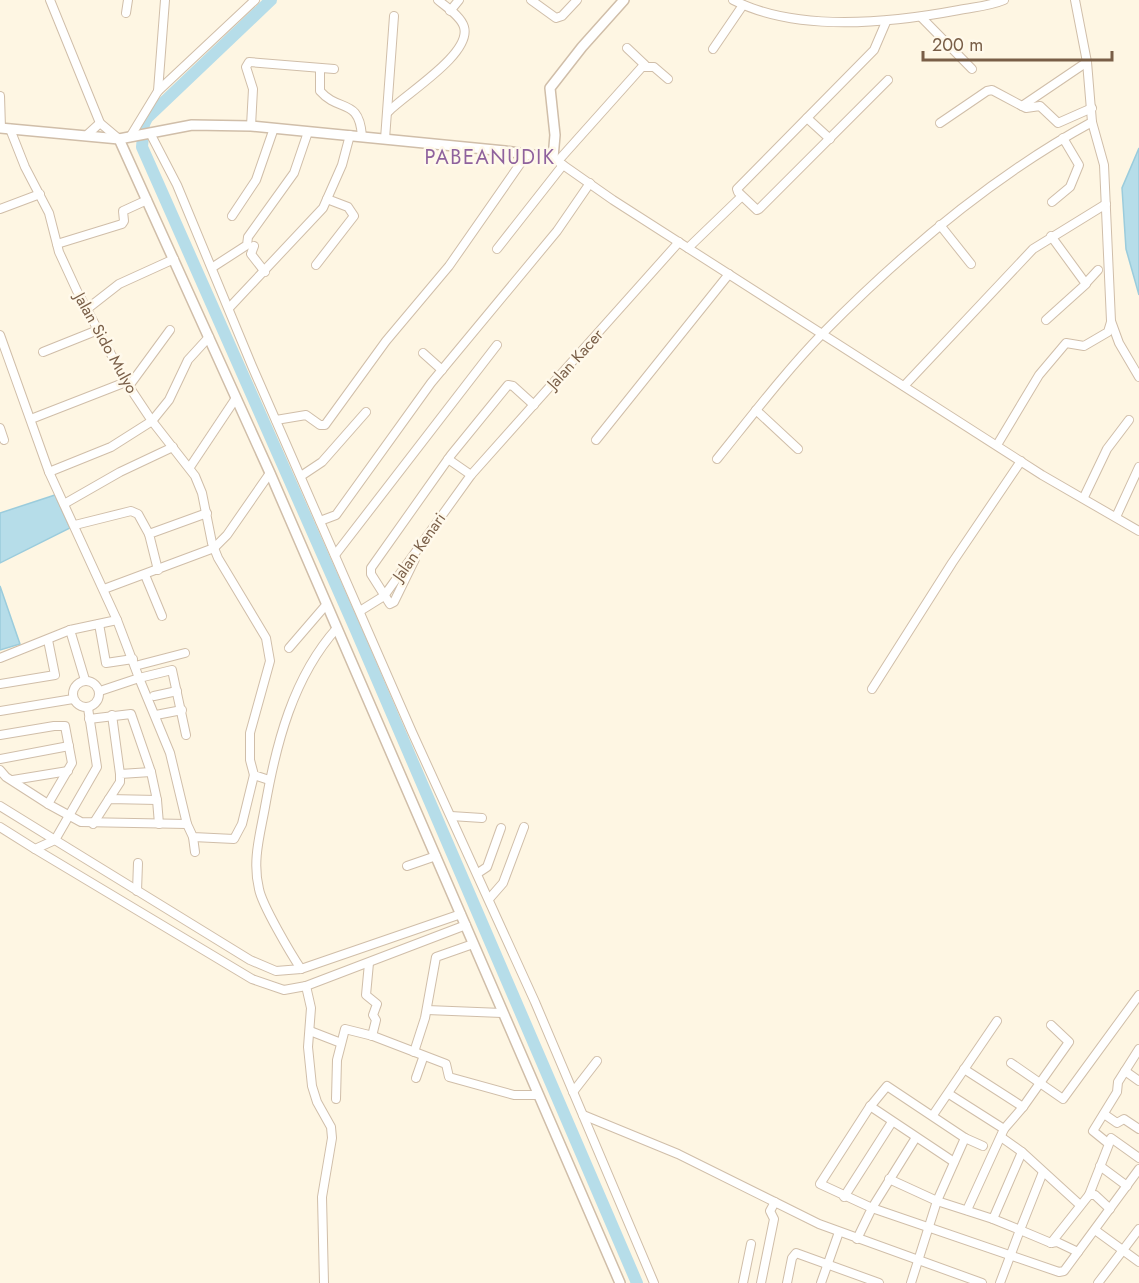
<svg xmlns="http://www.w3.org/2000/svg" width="1139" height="1283" viewBox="0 0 1139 1283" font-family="Jost,sans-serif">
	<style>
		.water { fill: #b6dde9; stroke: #9bccdc; stroke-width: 1.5 }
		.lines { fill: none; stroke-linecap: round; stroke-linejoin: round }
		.river { stroke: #b6dde9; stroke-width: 12 }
		.minor-casing { stroke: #d0bea9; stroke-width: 10 }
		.tertiary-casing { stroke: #d0bea9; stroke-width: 12 }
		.minor { stroke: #fff; stroke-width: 8 }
		.tertiary { stroke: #fff; stroke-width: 9 }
		.labels { text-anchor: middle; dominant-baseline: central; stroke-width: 5; stroke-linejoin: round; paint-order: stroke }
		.street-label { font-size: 16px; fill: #795e47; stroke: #fff9eb }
		.quarter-label { font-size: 20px; letter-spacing: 1.5px; fill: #8f629d; stroke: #fff9eb }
	</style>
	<rect width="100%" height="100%" fill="#fef6e3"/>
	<g class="water">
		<path d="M1139 148V295L1126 249 1122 188Z"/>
		<path d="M55 495 70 528 0 563V513Z"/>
		<path d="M0 586 20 644 0 650Z"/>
	</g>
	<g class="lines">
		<path class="river" d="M271 0 147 118 144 124 142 147 355 628 637 1283"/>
		<g class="minor-casing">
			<g id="minor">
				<path d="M50 0 100 123 119 139"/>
				<path d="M531 0 556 18 562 16 577 0"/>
				<path d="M733 0C798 33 890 23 959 10 974 7 990 6 1004 0"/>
				<path d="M450 11 459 0"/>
				<path d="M126 13 128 0"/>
				<path d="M921 17 972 69"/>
				<path d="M886 22 874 50 737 189 738 192 757 210 759 209 888 80"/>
				<path d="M627 48 645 65"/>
				<path d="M713 49 743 5"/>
				<path d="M320 68V91C339 113 359 97 362 136"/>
				<path d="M158 91 165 0"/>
				<path d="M0 96 1 128"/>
				<path d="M1022 106 1026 108 1040 106 1058 123 1092 108"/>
				<path d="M388 112C405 94 472 54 464 27 461 16 446 7 438 0"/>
				<path d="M807 118 830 139"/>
				<path d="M1092 122 1104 165 1111 321 1119 343 1139 377"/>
				<path d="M940 123 987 91 992 90 1022 106 1087 62"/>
				<path d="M251 126 253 89 246 67 249 62 334 69"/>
				<path d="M10 129 25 167 49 213 59 252 77 291 126 382 152 421 195 476 202 493 212 543 218 558 266 638 270 661 250 733V760L254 775 269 780"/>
				<path d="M150 133 177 185 252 366 412 732 535 1002 654 1283"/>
				<path d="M88 134 100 123"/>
				<path d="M130 137 158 91 255 0"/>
				<path d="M385 139 394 16"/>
				<path d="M553 158 613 200 1042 475 1139 531"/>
				<path d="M558 161 642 67H654L668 79"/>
				<path d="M1052 202 1070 187 1079 165 1063 138"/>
				<path d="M0 209 40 194"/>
				<path d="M232 216 256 180 274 128"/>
				<path d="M940 225 971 264"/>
				<path d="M57 244 122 224 124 221 123 211 147 200"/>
				<path d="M254 246 251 254 265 272"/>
				<path d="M688 248 741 197"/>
				<path d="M497 249 563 165"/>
				<path d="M316 265 354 216 348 207 327 199"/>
				<path d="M213 267 247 245 248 237 294 173 308 132"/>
				<path d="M1086 283 1098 270"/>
				<path d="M229 308 323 208 342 165 350 135"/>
				<path d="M87 309 119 284 174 259"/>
				<path d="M1046 320 1086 284 1051 236"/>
				<path d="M0 335 49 472 117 620 70 630 85 680"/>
				<path d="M43 352 98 330"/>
				<path d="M423 353 442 370"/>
				<path d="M129 386 170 330"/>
				<path d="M904 386 1033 249 1106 204"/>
				<path d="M756 410 798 449"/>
				<path d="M31 419 126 382"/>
				<path d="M276 420 306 415 320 425H325L386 341 449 266 527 154"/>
				<path d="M0 428 4 440"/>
				<path d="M596 440 729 274"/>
				<path d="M997 445 1039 375 1066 343 1084 346 1108 332 1111 322"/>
				<path d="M448 459 471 475"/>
				<path d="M717 459C751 417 785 372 823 333 903 252 991 177 1092 122L1087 62 1075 0"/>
				<path d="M190 467 236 398"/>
				<path d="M49 472 111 447 152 421 169 400 188 360 209 337"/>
				<path d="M301 476 322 462 366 412"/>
				<path d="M1084 497 1107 449 1129 420"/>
				<path d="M64 504 120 472 173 447"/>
				<path d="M1116 517 1139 467"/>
				<path d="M320 521 336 515 431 383 557 231 590 183"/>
				<path d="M75 525 131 511 138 514 149 534"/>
				<path d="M335 555 497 345"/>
				<path d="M415 559 394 602 390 604 371 574V568L451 455 508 385 513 386 534 405"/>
				<path d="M158 570 149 534 207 513"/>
				<path d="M145 575 162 616"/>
				<path d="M104 589 214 548 227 535 270 473"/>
				<path d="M360 611 384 596 471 475 679 242"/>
				<path d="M99 624 106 663 133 659"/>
				<path d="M289 648 326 605"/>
				<path d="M0 658 70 630"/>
				<path d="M135 666 185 653"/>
				<circle cx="86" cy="694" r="13"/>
				<path d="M0 684 55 675 48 640"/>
				<path d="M872 689 952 563 1021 461"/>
				<path d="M100 691 139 678 117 620"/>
				<path d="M154 696 177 691"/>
				<path d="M0 711 73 699"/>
				<path d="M112 715 120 774"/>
				<path d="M156 715 182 710"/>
				<path d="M89 719 131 714 151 772 157 800 109 799 93 824"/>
				<path d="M0 735 54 726H65L72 763 48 804"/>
				<path d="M0 759 69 746"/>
				<path d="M0 770 6 777 48 804 81 822 187 824 170 753 139 678 172 670 186 735"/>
				<path d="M13 780 68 771"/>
				<path d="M109 799 120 782V774L151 772"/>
				<path d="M157 800 159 824"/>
				<path d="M0 806 55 840 97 767 88 708"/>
				<path d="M451 816 482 818"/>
				<path d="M187 824 193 837 234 839 242 824 254 775"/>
				<path d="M0 827 35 849 55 840 250 960 276 971 301 969 461 914"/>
				<path d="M193 837 195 852"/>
				<path d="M35 849 252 979 284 990 306 986 466 925"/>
				<path d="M407 866 436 856"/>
				<path d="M478 873 487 867 501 828"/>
				<path d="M137 891 138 863"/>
				<path d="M489 899 503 883 524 827"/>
				<path d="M369 963 366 995 377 1004 373 1015 376 1020 372 1036"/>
				<path d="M301 969C291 954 262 905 259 889 252 861 260 835 265 807 276 744 293 677 337 628"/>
				<path d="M306 986 311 1008 308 1047 312 1086 317 1102 331 1127 332 1138 322 1197 324 1283"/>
				<path d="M427 1010 502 1013"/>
				<path d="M310 1031 341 1043"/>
				<path d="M1139 1049 1125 1071 1139 1081"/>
				<path d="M414 1052 425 1018 436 957 473 944"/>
				<path d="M1011 1063 1063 1099 1139 995"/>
				<path d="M964 1069 1023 1107"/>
				<path d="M416 1078 423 1058"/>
				<path d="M573 1092 597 1061"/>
				<path d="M949 1094 1004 1129"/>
				<path d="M336 1099 337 1060 345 1029 373 1036 446 1064 449 1077 514 1095H538"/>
				<path d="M870 1106 954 1162"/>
				<path d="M1104 1114 1117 1123 1124 1119 1139 1129"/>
				<path d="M583 1115 678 1154 819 1224 982 1283"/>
				<path d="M933 1115 997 1021"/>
				<path d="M965 1138 983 1146"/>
				<path d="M1111 1138 1139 1158"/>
				<path d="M915 1139 872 1208 1059 1272 1064 1271 1139 1169"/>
				<path d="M1022 1152 1080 1205"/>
				<path d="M1100 1166 1127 1186"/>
				<path d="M1043 1172 1020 1230 1051 1243"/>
				<path d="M889 1179 937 1201 993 1219 1022 1152 1001 1137"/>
				<path d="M1089 1195 1109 1144 1093 1131 1117 1092 1118 1082 1125 1071"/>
				<path d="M844 1197 892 1122"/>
				<path d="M967 1210 1004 1129 1023 1107 1069 1042 1051 1025"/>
				<path d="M993 1219 1020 1230 1000 1283"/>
				<path d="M1095 1230 1139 1262"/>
				<path d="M857 1239 872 1208 820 1184 869 1108 887 1086 965 1138 937 1201 911 1283"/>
				<path d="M1078 1252 1057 1242 1051 1243 1089 1195H1095L1110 1209"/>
				<path d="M743 1283 751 1244"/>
				<path d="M761 1283 774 1219 770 1211 775 1202"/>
				<path d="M787 1283 792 1258 796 1253 879 1283"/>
				<path d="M821 1283 839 1232"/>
				<path d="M1098 1283 1139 1229"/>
			</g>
		</g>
		<g class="tertiary-casing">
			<g id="tertiary">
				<path d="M0 128 119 139 192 125 251 126 505 151 553 158 555 135 550 88 582 47 624 0"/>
				<path d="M119 139 270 473 620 1283"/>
			</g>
		</g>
		<use href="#minor" class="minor"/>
		<use href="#tertiary" class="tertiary"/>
	</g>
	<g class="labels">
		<g class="street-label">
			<text transform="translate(106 343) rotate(61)">Jalan Sido Mulyo</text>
			<text transform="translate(575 359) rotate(-48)">Jalan Kacer</text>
			<text transform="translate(419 547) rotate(-55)">Jalan Kenari</text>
		</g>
		<g class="quarter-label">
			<text x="490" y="157">PABEANUDIK</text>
		</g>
	</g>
	<path d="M923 51v9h189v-9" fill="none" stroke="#795e47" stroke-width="3"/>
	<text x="932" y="51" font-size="18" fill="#795e47" stroke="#fff9eb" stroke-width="4.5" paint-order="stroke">200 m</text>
</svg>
